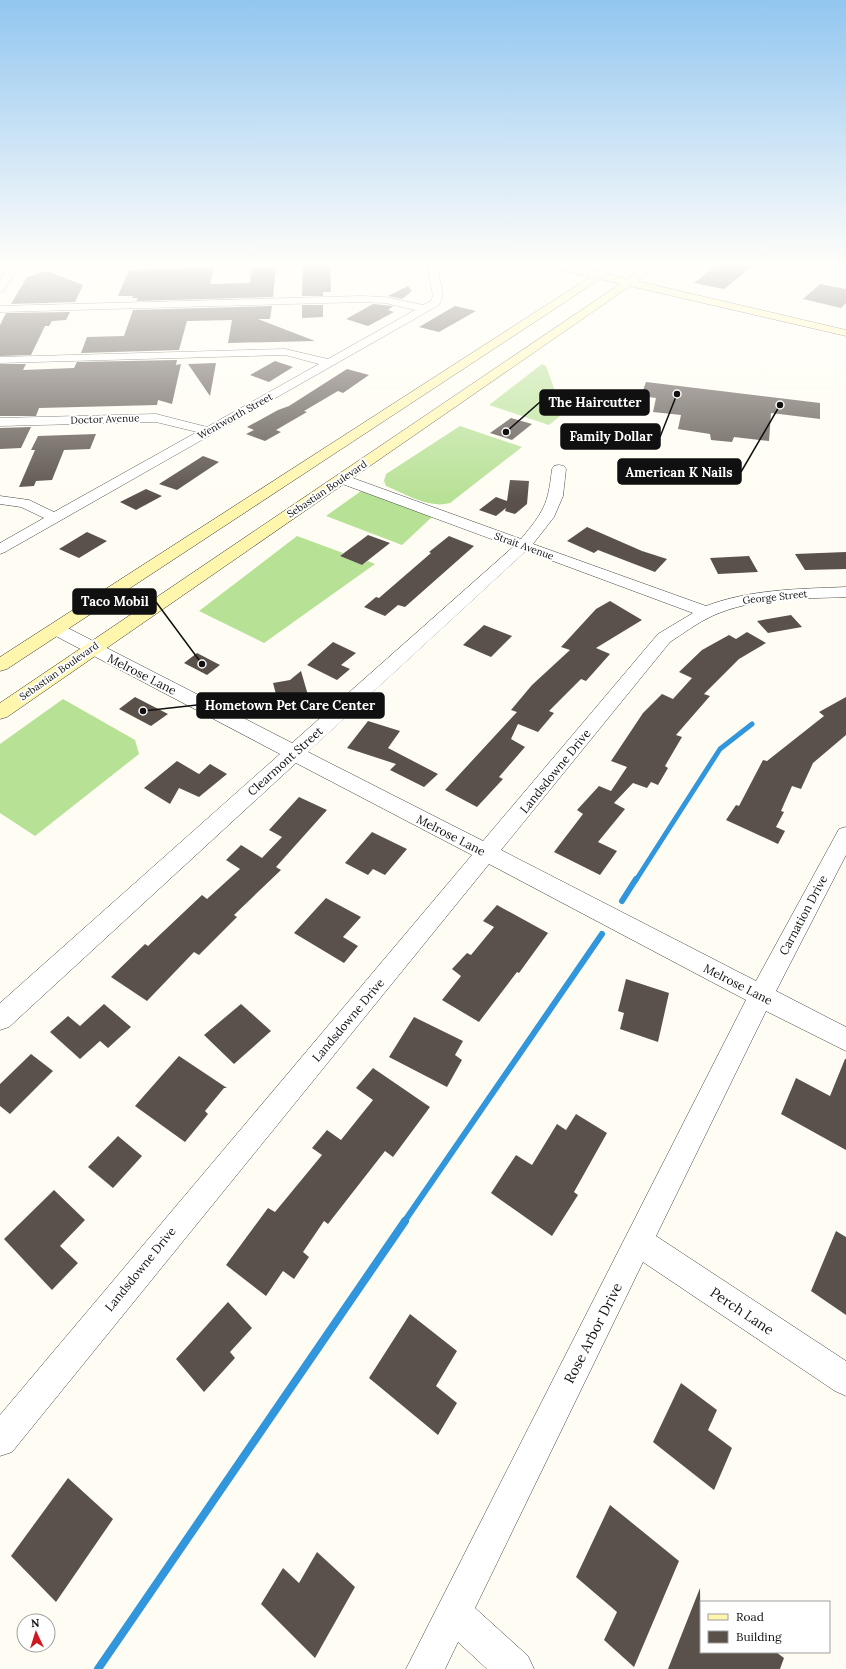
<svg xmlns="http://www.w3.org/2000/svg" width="846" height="1669" viewBox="0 0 846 1669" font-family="Lora,serif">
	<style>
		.forest { fill: #b7e195 }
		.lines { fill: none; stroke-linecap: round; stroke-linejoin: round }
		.stream-far2 { stroke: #3196db; stroke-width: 5 }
		.stream-far1 { stroke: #3196db; stroke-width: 6 }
		.stream { stroke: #3196db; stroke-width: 8 }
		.building { fill: #5a514b }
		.street-casing { stroke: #434343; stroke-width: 1 }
		.secondary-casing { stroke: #323232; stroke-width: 1 }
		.street { fill: #fff; fill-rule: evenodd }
		.secondary { fill: #fff6ae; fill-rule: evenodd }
		.labels { text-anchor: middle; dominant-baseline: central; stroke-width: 4; stroke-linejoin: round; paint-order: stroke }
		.far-street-label { font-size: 10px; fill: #101010; stroke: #fff }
		.street-label { font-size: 12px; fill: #101010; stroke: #fff }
		.near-street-label { font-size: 14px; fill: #101010; stroke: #fff }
		.leader { fill: none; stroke: #101010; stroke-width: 1.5 }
		.callout-dot { fill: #101010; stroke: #fff; stroke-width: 1.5 }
		.callout { fill: #101010; stroke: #101010; stroke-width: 1.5 }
		.callout-label { font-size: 13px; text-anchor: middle; font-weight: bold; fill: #fff }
	</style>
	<rect width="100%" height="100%" fill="#fffdf3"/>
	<g class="forest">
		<path d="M542 364 546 366 560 405V416L549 425 489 405Z"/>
		<path d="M460 426 522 447 450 503C429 509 406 494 386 486L384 481 386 474Z"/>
		<path d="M361 491 432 517 402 545 326 516Z"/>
		<path d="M297 536 343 553 340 556 362 565 368 561 375 564 264 643 199 611Z"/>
		<path d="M63 699 135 740 139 754 35 836 0 813V744Z"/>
	</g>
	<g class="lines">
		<path class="stream-far2" d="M636 880 720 749 752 724"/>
		<g class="stream-far1">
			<path d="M622 901 636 879"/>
			<path d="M404 1222 602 934"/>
		</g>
		<path class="stream" d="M98 1669 405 1221"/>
	</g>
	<g class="building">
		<path d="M303 265H330L331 292H323V296H302Z"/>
		<path d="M717 265H754L724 289 694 283Z"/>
		<path d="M214 267 210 284 250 283 252 268H276L273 297 136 301 138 298H132L133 296H118L129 270Z"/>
		<path d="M47 271 83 285 75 302 11 304 27 277Z"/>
		<path d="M820 284 846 289V303L841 308 803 299Z"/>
		<path d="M408 286 412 291 402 299 388 296Z"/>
		<path d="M373 304 393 306 388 310 394 312 368 326 346 319Z"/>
		<path d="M302 305H323V317L302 318Z"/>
		<path d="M272 306 270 319H258L315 341 228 343 232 320 187 321 179 350 81 353 87 337 124 336 133 310Z"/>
		<path d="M455 306 476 311 439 332 419 327Z"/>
		<path d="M70 312 66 320 52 321 49 326H45L31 355 0 356V325L6 313Z"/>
		<path d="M177 360 176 365 181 364 172 404 158 400 157 405 39 408 36 416H0V364H26L23 370 74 368 77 362Z"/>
		<path d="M275 361 293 367 269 382 250 375Z"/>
		<path d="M216 363 210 396 188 364Z"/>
		<path d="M347 369 369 375 343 393 338 391 304 411 307 412 276 430 281 432 265 441 246 434 254 430 247 427 278 410 289 406Z"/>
		<path d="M646 382 820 403V419L771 413 769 441 734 437 732 442 711 440 710 434 678 429 681 415 653 412 656 398 641 396Z"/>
		<path d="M511 418 532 424 512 440 490 433Z"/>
		<path d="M0 427V428L31 427 21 448 0 449Z"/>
		<path d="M96 434 90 449 64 450 52 480 36 481 34 486 19 487 35 450H31L38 436Z"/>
		<path d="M203 456 219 462 177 490 159 484Z"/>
		<path d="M510 480 529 481 527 504 515 514 505 511 506 508 496 516 479 510 496 497 507 501Z"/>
		<path d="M146 489 162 496 136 510 120 502Z"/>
		<path d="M587 527 642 551 667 559 655 572 598 550 594 553 567 541Z"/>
		<path d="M87 532 107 541 79 558 59 549Z"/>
		<path d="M368 535 390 543 362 565 340 556Z"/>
		<path d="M449 536 474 546 405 607 398 605 385 616 364 607 376 597 379 598 431 553 429 552Z"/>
		<path d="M846 552V569L805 570 795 554Z"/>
		<path d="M749 556 758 572 718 574 710 558Z"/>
		<path d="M610 601 642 620 596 648 610 654 586 681 581 679 549 711 554 713 538 732 518 724 511 739 525 747 499 777 503 779 477 807 445 790 517 712 511 710 532 685 570 650 561 647 596 609Z"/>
		<path d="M791 615 802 627 768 633 757 621Z"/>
		<path d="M484 625 512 636 491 657 463 645Z"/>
		<path d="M747 632 766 643 739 659 704 694 710 696 676 735 682 737 665 766 668 768 658 785 651 782 647 788 633 783 614 803 625 809 598 842 617 851 600 875 554 852 583 814 577 810 599 786 611 791 627 767 611 761 643 713 662 694 673 699 692 678 679 672 702 650 729 635 736 639Z"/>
		<path d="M333 642 356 653 341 665 350 669 337 680 307 665Z"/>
		<path d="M197 653 220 665 207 675 184 663Z"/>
		<path d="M301 671 310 702 291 705 289 700 278 702 273 683 290 680Z"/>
		<path d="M135 697 168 714 151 726 119 709Z"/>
		<path d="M846 697V735L813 763 801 789 792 786 781 811 784 812 776 827 785 831 778 844 726 820 736 805 739 806 763 760 767 761 824 716 819 712Z"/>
		<path d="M368 721 400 731 388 748 438 774 424 787 390 770 396 764 347 748Z"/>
		<path d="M177 761 199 774 210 764 227 774 199 797 179 788 170 804 144 788Z"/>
		<path d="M299 797 327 810 276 867 281 870 234 915 237 917 199 955 194 952 147 1001 111 977 145 944 148 946 202 895 207 899 240 869 226 860 241 845 262 858 282 837 269 830Z"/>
		<path d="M372 832 407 849 385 875 373 869 368 875 345 863Z"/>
		<path d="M326 898 361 917 343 937 358 946 344 963 294 933Z"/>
		<path d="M497 905 548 933 519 973 517 972 479 1022 442 1000 461 976 452 969 467 953 471 955 494 927 483 921Z"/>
		<path d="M626 979 669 993 658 1042 620 1029 624 1013 618 1011Z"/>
		<path d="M104 1004 131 1027 108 1048 100 1041 80 1059 50 1032 68 1016 80 1026Z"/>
		<path d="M241 1004 271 1031 234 1064 204 1035Z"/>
		<path d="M414 1017 463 1041 455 1055 462 1060 447 1087 389 1057Z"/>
		<path d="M31 1054 53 1071 10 1114 0 1106V1084Z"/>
		<path d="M179 1056 227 1088H224L205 1111 208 1114 185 1142 135 1106Z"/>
		<path d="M845 1059H846V1150L781 1114 796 1078 830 1096Z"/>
		<path d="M373 1068 430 1107 393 1157 385 1151 328 1224 324 1221 303 1252 309 1257 294 1279 283 1271 266 1296 226 1265 268 1208 275 1212 322 1155 312 1148 327 1130 341 1140 373 1100 356 1088Z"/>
		<path d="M576 1114 607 1133 574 1192 578 1195 552 1236 491 1193 516 1155 532 1165 557 1124 566 1130Z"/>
		<path d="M118 1136 142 1156 113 1188 88 1167Z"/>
		<path d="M54 1190 85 1220 60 1246 78 1263 52 1290 4 1239Z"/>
		<path d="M836 1231 846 1237V1315L811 1291Z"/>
		<path d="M228 1302 252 1328 230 1352 235 1358 204 1392 176 1359Z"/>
		<path d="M410 1314 457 1351 436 1386 457 1403 438 1435 369 1378Z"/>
		<path d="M681 1383 717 1410 708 1430 732 1448 714 1490 653 1442Z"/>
		<path d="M68 1478 113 1519 56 1602 11 1556Z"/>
		<path d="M610 1505 679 1561 634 1667 604 1640 617 1612 576 1577Z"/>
		<path d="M317 1552 355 1587 315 1658 261 1604 283 1568 299 1583Z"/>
		<path d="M700 1588 701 1652H776L784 1658 780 1669H668Z"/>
	</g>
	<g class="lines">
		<g class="street-casing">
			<g id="street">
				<path d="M9 265H19L4 291 0 292V280Z"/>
				<path d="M427 265H437L443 296 439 305 5 552 0 554V543L44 518 21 507 0 504V496L29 500 54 512 197 432 156 422 0 426V418L156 414 207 427 319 364 285 355 0 363V357L285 349 328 359 415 310 385 303 361 302 0 312V306L361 296 385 297 423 305 431 301 433 296Z"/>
				<path d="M559 465 564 466 566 469 563 496 554 517 533 544 706 606C751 589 799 589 846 587V597C802 599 754 597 712 616 697 623 684 633 670 642L501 850 756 981 839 829 846 827V855L776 991 846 1027V1051L766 1011 656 1236 846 1361V1396L835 1391 643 1262 475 1608 528 1656 534 1669H487L458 1642 445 1669H406L746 1000 489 864 12 1452 0 1456V1415L472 855 296 763 9 1027 0 1030V1003L280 754 50 633 48 629 50 625 56 624 62 625 292 743 513 547 337 482 335 479 337 476 342 475 347 476 521 539C544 511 548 505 552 469L554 466ZM526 551 693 613 658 634 483 841 308 752Z"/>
			</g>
		</g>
		<g class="secondary-casing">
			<path id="secondary" d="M548 265H568L597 272 607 265H620L607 274 627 279 647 265H659L637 281 846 330V336L630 286 7 717 0 719V703L620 284 600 279 7 669 0 671V657L590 277 549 267Z"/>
		</g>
		<use href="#street" class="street"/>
		<use href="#secondary" class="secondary"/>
	</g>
	<linearGradient id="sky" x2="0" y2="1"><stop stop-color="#92c6f0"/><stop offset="0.53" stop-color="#fffefa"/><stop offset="1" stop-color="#fffefa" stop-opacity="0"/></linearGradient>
	<rect width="846" height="499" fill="url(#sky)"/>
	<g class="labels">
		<g class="far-street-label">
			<text transform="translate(235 416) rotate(-29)">Wentworth Street</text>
			<text transform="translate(105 419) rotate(-2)">Doctor Avenue</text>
			<text transform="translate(327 489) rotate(-34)">Sebastian Boulevard</text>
			<text transform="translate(524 546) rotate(20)">Strait Avenue</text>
			<text transform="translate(775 597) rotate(-6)">George Street</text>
			<text transform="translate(59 671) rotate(-35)">Sebastian Boulevard</text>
		</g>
		<g class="street-label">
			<text transform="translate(142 674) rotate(27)">Melrose Lane</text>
			<text transform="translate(285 761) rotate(-42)">Clearmont Street</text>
			<text transform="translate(555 771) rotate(-51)">Landsdowne Drive</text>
			<text transform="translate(451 835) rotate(27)">Melrose Lane</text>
			<text transform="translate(803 915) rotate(-62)">Carnation Drive</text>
			<text transform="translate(738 984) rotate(27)">Melrose Lane</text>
			<text transform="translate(348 1020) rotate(-50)">Landsdowne Drive</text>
			<text transform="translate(140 1269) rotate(-51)">Landsdowne Drive</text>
		</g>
		<g class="near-street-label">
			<text transform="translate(742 1311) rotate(34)">Perch Lane</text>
			<text transform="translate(593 1333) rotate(-63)">Rose Arbor Drive</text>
		</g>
	</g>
	<path class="leader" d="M506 432L540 402M677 394L660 437M780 405L741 472M202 664L156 602M143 711L197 705"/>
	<g class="callout-dot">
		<circle cx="506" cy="432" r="4"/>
		<circle cx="677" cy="394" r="4"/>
		<circle cx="780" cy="405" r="4"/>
		<circle cx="202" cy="664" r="4"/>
		<circle cx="143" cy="711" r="4"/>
	</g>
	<g class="callout">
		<rect x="540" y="390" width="109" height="25" rx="4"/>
		<rect x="561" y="424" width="99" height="25" rx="4"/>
		<rect x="618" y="459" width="123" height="25" rx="4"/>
		<rect x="73" y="589" width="83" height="25" rx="4"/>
		<rect x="197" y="693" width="187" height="25" rx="4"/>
	</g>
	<g class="callout-label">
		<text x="595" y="407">The Haircutter</text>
		<text x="611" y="441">Family Dollar</text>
		<text x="679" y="477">American K Nails</text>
		<text x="115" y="606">Taco Mobil</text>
		<text x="290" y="710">Hometown Pet Care Center</text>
	</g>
	<rect x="700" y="1601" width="130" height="52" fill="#ffffff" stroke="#9f9f9f"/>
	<rect x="708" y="1614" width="20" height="6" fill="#fff6ae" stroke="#9f9f9f"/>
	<text x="736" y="1621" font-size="12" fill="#101010">Road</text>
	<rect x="708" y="1631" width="20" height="12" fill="#5a514b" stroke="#9f9f9f"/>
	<text x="736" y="1641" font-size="12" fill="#101010">Building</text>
	<g transform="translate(36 1633) rotate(356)"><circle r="19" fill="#ffffff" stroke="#9f9f9f"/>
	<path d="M0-3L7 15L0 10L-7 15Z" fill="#d01820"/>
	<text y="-6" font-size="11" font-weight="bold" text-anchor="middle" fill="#101010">N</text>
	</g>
</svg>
